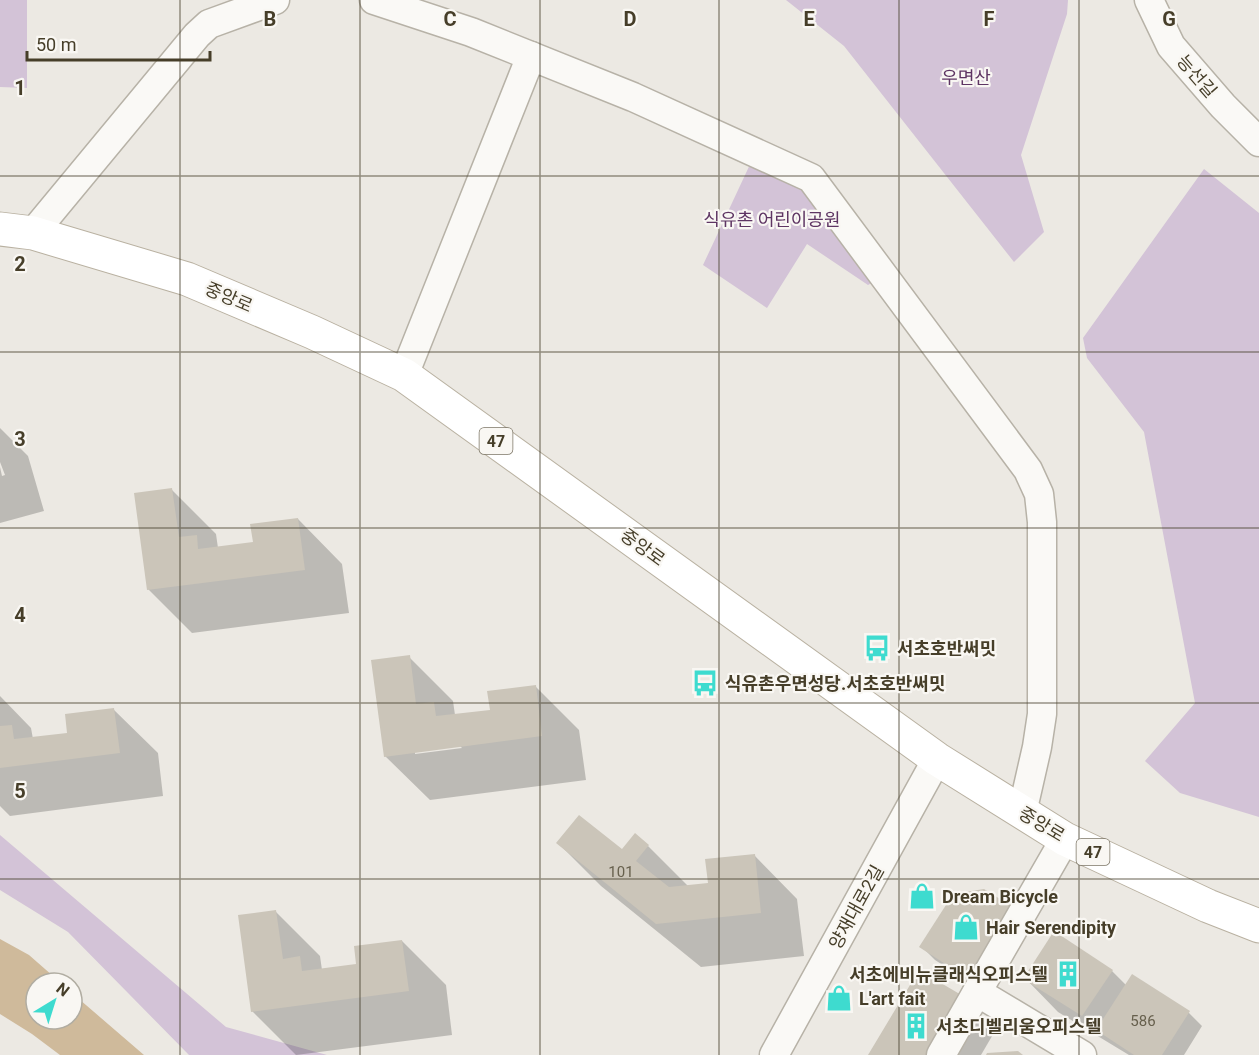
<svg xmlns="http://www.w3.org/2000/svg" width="1259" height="1055" viewBox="0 0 1259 1055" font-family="Roboto,'Noto Sans KR',sans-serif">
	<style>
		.green { fill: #d3c3d7 }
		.water { fill: #cfba9b }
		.shadow { fill: #0003; fill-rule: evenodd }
		.building { fill: #cbc5b9 }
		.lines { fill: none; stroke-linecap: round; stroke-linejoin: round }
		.minor-casing { stroke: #b7b2a7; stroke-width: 31 }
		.major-casing { stroke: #b9b1a1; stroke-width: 35 }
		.minor { stroke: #faf9f6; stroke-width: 28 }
		.major { stroke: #fff; stroke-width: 33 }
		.grid { fill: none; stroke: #463e29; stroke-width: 1.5; stroke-opacity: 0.55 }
		.labels { text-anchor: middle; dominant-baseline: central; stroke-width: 4.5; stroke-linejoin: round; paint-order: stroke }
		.number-label { font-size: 15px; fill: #67604d }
		.shield { fill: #f9f7f3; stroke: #7c7666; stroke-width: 1.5 }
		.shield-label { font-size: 16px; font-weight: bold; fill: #463e29 }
		.street-label { font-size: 18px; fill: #463e29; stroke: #f9f7f3 }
		.park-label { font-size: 18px; fill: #5e3563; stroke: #f9f7f3 }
		.poi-label { font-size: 18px; font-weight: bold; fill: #463e29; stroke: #f9f7f3; text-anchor: start }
		.grid-label { font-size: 20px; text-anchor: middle; font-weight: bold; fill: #463e29; stroke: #f9f7f3; stroke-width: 4.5; stroke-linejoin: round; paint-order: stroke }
	</style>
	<rect width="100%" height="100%" fill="#ece9e3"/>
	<g class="green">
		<path d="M0 0H27V88L0 87Z"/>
		<path d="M786 0H1068L1067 14 1021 155 1044 232 1014 262 844 46Z"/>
		<path d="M753 158 776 167 811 196 879 279 868 285 807 244 767 308 703 265Z"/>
		<path d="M1204 169 1259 213V817L1180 793 1145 761 1195 703 1144 432 1087 358 1083 338Z"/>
		<path d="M0 835 226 1027 327 1055H189L68 932 0 890Z"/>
	</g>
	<path class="water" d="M0 939 29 955 61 983H36V1019H72V993L144 1055H60L32 1034 0 1014Z"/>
	<g class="shadow">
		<path d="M0 428 28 456 44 511 0 523V467L2 476 5 475 0 462Z"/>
		<path d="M172 490 216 534 218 548 254 544 298 519 342 564 349 613 192 633 148 589Z"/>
		<path d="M409 657 453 701 455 715 491 711 535 686 579 730 586 780 430 800 385 756ZM460 746 462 748 415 754V751Z"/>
		<path d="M0 696 31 728 33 739 69 734 113 709 158 753 163 796 10 816 0 806Z"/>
		<path d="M558 843 622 852 648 846 689 887 710 884 754 855 797 899 804 956 701 967 601 886Z"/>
		<path d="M984 890 982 990 935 960 921 946Z"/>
		<path d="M276 912 320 956 322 970 358 965 402 941 446 985 452 1035 296 1055 252 1011Z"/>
		<path d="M1112 971 1126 985 1189 1013 1202 1026 1184 1055H1129L1058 1012 1025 978Z"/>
		<path d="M962 998 995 1031 981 1055H870Z"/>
	</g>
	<g class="building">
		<path d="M172 488 179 537 197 535 198 549 253 542 250 524 298 518 305 570 147 590 134 493Z"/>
		<path d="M410 655 416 704 434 702 436 716 490 710 487 691 536 685 542 736 384 757 371 660Z"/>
		<path d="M114 708 120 753 0 768V726L12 725 14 739 67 733 65 714Z"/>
		<path d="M579 815 622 849 635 833 649 845 636 861 669 887 708 883 705 859 755 854 761 913 656 924 556 843Z"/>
		<path d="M984 889 1013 907 967 978 919 947 953 894Z"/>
		<path d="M276 910 283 959 300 956 302 971 356 964 354 946 402 940 409 991 251 1012 238 915Z"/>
		<path d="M1054 931 1113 970 1082 1016 1023 979Z"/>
		<path d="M919 970 963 996 928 1055H868Z"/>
		<path d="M1132 974 1190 1011 1162 1055H1134L1096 1030Z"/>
		<path d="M1018 1051 1023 1055H986L987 1053Z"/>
	</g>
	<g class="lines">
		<g class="minor-casing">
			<g id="minor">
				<path d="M374 0 471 32 633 97 811 178 1028 470 1039 494 1042 522V714L1037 747 1022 813"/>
				<path d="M1149 0 1171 46 1223 106 1259 142"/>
				<path d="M33 233 197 35 209 24 275 0"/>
				<path d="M404 375 531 56"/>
				<path d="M977 992 1065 839"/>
				<path d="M774 1055 937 759"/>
				<path d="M941 1055 977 992 1082 1055"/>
			</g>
		</g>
		<g class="major-casing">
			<path id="major" d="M0 229 33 233 187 279 312 332 404 375 937 759 1065 839 1208 906 1259 926"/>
		</g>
		<use href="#minor" class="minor"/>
		<use href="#major" class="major"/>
	</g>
	<path class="grid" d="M180 0V1055M360 0V1055M540 0V1055M719 0V1055M899 0V1055M1079 0V1055M0 176H1259M0 352H1259M0 528H1259M0 703H1259M0 879H1259"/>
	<defs>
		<g id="bus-bare" transform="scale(2.07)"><path d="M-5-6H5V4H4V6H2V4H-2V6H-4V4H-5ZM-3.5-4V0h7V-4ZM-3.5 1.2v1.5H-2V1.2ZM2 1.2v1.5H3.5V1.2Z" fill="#3edbcf" stroke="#f9f7f3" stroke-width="2.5" paint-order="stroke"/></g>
		<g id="shop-bare" transform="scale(2.07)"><path d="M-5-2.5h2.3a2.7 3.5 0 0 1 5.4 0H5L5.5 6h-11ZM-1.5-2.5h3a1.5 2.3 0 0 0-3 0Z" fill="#3edbcf" stroke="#f9f7f3" stroke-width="2.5" paint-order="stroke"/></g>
		<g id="building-bare" transform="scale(2.07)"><path d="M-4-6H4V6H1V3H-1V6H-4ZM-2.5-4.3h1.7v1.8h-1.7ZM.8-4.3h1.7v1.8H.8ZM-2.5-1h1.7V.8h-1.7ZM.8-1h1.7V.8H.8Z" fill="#3edbcf" stroke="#f9f7f3" stroke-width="2.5" paint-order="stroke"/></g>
	</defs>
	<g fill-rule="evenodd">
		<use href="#bus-bare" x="877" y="648"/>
		<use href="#bus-bare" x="705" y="683"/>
		<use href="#shop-bare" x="922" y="896"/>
		<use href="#shop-bare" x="966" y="927"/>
		<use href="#building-bare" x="1068" y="974"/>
		<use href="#shop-bare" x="839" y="998"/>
		<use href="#building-bare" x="916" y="1026"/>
	</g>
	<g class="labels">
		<g class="number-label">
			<text x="621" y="872">101</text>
			<text x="1143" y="1021">586</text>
		</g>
		<g class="shield">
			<rect x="479.5" y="428" width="33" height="26" rx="4.5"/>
			<rect x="1076.5" y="839" width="33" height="26" rx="4.5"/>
		</g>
		<g class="shield-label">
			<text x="496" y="441">47</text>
			<text x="1093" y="852">47</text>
		</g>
		<g class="street-label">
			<text transform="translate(1197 76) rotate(49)">능선길</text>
			<text transform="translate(229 297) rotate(23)">중앙로</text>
			<text transform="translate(643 547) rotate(36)">중앙로</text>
			<text transform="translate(1042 824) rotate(31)">중앙로</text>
			<text transform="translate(856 907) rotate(-61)">양재대로2길</text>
		</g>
		<g class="park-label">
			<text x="966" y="77">우면산</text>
			<text x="772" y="219">식유촌 어린이공원</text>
		</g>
		<g class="poi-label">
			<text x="897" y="648">서초호반써밋</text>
			<text x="725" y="683">식유촌우면성당.서초호반써밋</text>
			<text x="942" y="896">Dream Bicycle</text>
			<text x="986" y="927">Hair Serendipity</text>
			<text x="1048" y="974" text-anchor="end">서초에비뉴클래식오피스텔</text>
			<text x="859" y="998">L'art fait</text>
			<text x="936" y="1026">서초디벨리움오피스텔</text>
		</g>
	</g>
	<g class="grid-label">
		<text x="270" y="26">B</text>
		<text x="450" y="26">C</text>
		<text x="630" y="26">D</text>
		<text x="809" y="26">E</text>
		<text x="989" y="26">F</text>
		<text x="1169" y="26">G</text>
		<text x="20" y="95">1</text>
		<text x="20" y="271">2</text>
		<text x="20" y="446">3</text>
		<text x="20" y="622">4</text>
		<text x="20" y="798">5</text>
	</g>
	<g transform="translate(54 1001) rotate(38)"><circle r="28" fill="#f9f7f3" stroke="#b1ada2" stroke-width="1.5"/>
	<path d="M0-4.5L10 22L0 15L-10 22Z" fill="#3edbcf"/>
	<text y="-9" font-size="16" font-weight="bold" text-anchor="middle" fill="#463e29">N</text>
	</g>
	<path d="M27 51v9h183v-9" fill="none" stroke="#463e29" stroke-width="3"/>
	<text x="36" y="51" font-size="18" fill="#463e29" stroke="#f9f7f3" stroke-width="4.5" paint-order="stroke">50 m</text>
</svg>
